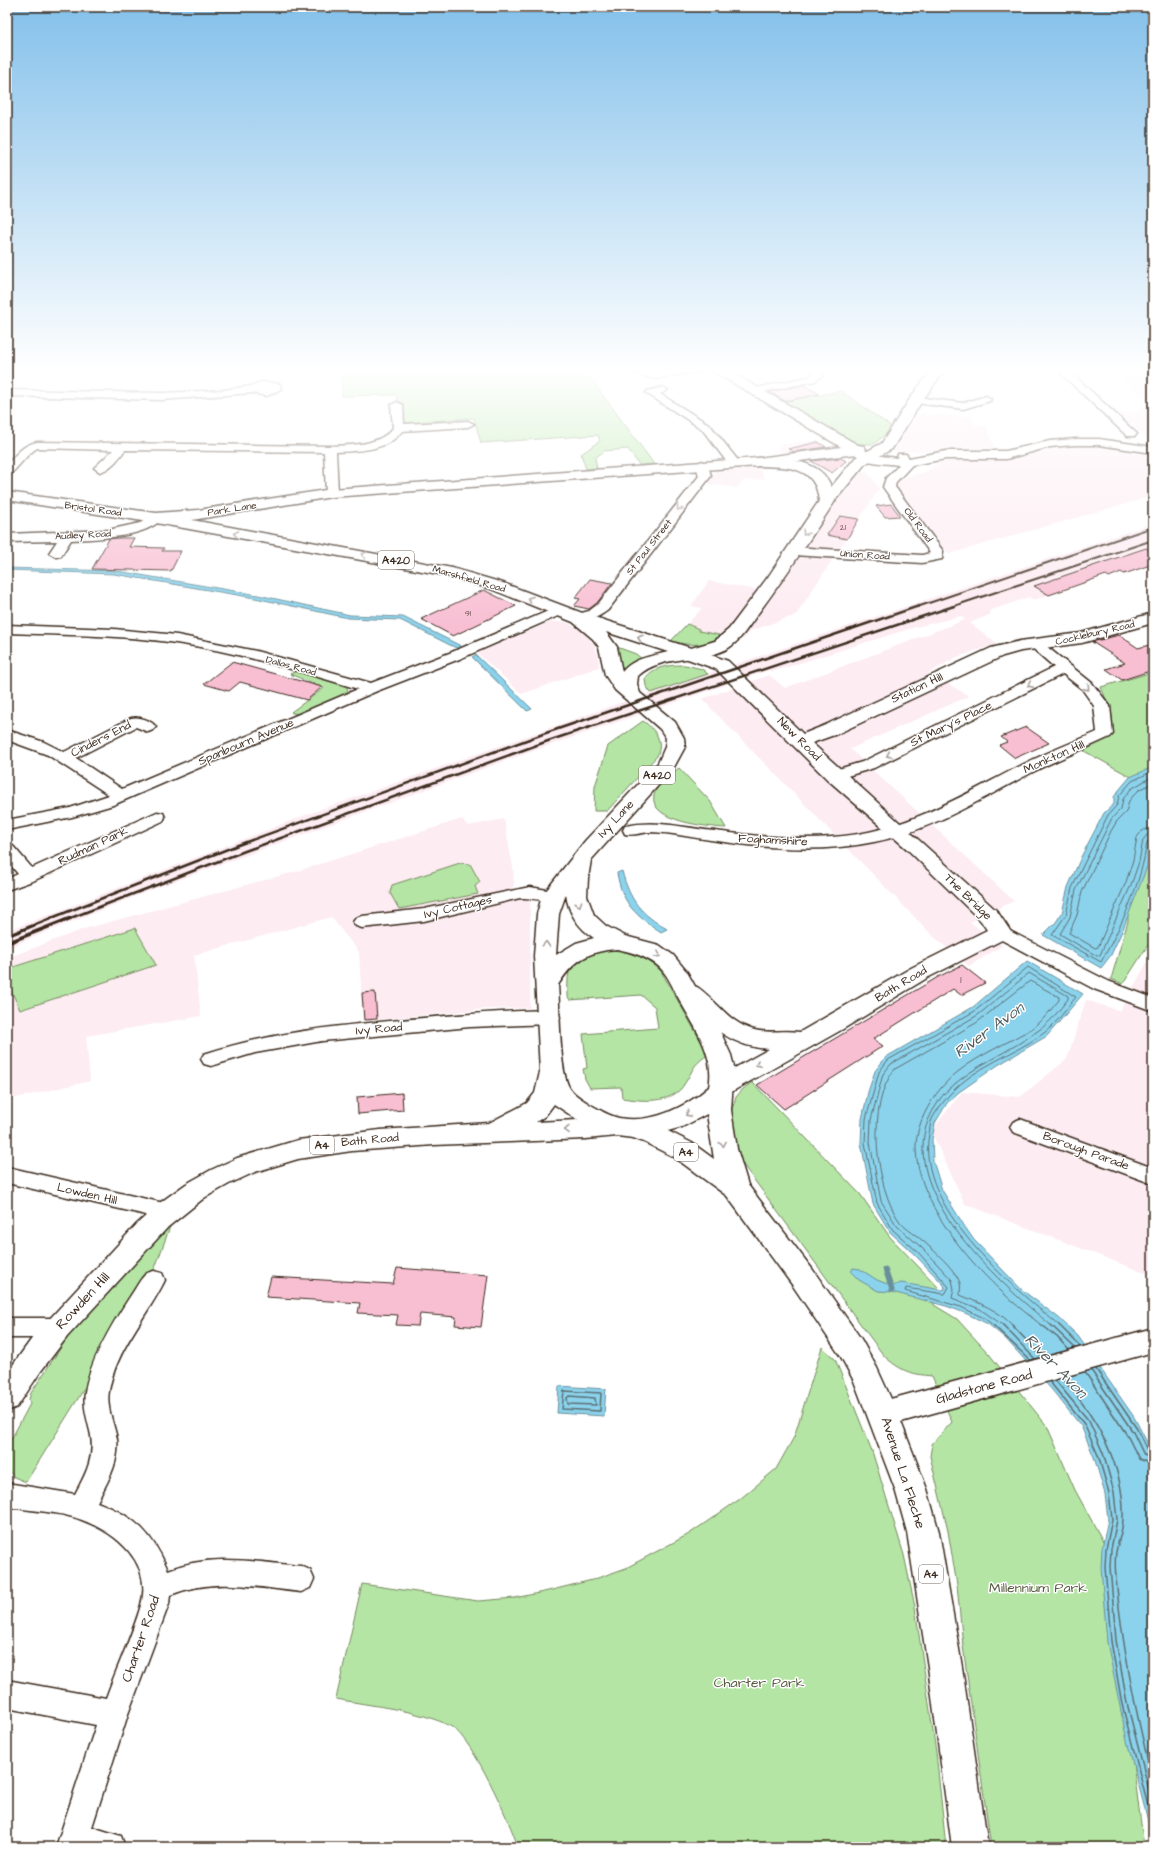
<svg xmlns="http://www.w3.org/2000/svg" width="1160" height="1854" viewBox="0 0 1160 1854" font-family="'Architects Daughter',sans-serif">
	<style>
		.built { fill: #fdecf2 }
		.green { fill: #b4e5a4; stroke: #788861 }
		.water { fill: #8bd3ed; stroke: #6b8f9a }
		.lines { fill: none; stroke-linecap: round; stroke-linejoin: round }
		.shore-far1 { stroke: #5b6e71; stroke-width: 1 }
		.shore { stroke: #5b6e71; stroke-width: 1.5 }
		.stream { stroke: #6b8f9a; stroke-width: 5 }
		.building { fill: #f8bfd3; stroke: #3b2a1e }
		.street-casing { stroke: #3b2a1e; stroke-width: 3 }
		.secondary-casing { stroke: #3b2a1e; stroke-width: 3 }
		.primary-casing { stroke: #3b2a1e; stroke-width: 3 }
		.street { fill: #fff; fill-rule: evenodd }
		.secondary { fill: #fff; fill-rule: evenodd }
		.primary { fill: #fff; fill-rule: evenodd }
		.rail-far2 { stroke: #3b2a1e; stroke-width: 2 }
		.rail-far1 { stroke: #3b2a1e; stroke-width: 2.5 }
		.rail { stroke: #3b2a1e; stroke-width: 3.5 }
		.oneway { stroke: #a79f9a }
		.labels { text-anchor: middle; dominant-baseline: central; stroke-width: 3; stroke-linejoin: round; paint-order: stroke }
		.far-number-label { font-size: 9px; fill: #6a4f4b }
		.far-street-label { font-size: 10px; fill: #3b2a1e; stroke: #fff }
		.number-label { font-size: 10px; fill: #6a4f4b }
		.shield { fill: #fff; stroke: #766a62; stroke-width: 1 }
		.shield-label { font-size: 11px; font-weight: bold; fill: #3b2a1e }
		.street-label { font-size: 12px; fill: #3b2a1e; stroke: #fff }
		.near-street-label { font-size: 14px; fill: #3b2a1e; stroke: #fff }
		.near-park-label { font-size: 14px; fill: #595940; stroke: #fff }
		.near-water-label { font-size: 16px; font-style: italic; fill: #535d5c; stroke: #fff }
	</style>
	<rect width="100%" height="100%" fill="#fff"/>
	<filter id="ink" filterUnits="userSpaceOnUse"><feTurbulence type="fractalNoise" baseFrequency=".025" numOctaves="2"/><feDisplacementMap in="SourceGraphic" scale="8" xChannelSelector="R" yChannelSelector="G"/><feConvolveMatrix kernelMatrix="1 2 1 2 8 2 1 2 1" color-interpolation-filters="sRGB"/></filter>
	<g filter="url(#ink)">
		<g class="built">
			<path d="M1109 367H1153V405L1117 375Z"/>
			<path d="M1153 407V444L1118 413 1140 411 1137 408Z"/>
			<path d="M917 414 972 416 974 425 987 426 995 450 888 452 907 431Z"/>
			<path d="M818 440 833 450 783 455 778 445Z"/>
			<path d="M1074 445H1095L1153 452V496L949 554 893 487 896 480 927 471 943 461 964 459 1002 460 1057 447Z"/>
			<path d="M758 466 765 479 743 481 737 488 704 483 717 469Z"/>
			<path d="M864 470 872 477 879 489 796 615 750 631 744 639 698 631 699 629 687 624 702 608 691 606 709 581 773 593 853 476Z"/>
			<path d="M1153 523V564L1124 574 1121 572 1109 577 1106 575 1034 600 1029 597 989 611 991 614 970 623 997 644 957 657 929 673 969 696 850 749 1014 901 970 922 1002 946 969 966 933 936 702 699 769 675 785 688 965 620 961 616 912 628 771 672 769 670 516 757 151 890 7 948V931L308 814 614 705Z"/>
			<path d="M551 622H565L580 629 593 643 598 655 599 667 522 694 476 652Z"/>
			<path d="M462 819 468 826 504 819 513 868 514 884 512 889 518 898 530 899V1008L486 1009 363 1021 359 952 331 917 194 955 201 1016 86 1036 90 1081 7 1100V958L84 929 298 871Z"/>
			<path d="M1153 957V1276L965 1204 931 1131 962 1092 1020 1097 1067 1059 1086 1000 1120 1011 1149 959Z"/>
		</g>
		<g class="green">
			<path d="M342 367H582L654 464 639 465 628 449 604 451 595 458 597 468 586 469 581 454 600 441 598 435 481 443 474 418 402 423 397 405V395L342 396Z"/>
			<path d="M841 391 893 428 874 444H855L784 402Z"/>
			<path d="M687 624 699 629V631L719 635C710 648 684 645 671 641Z"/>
			<path d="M614 646 636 654 643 660 621 675Z"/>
			<path d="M685 665 702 669 708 674 651 693 646 686 645 679C653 666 670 665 685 665Z"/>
			<path d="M299 670 346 685 348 691 345 695 300 714 292 713 291 712 324 688 290 674Z"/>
			<path d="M1153 672V770L1135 779 1084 751C1122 731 1116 724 1101 687Z"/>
			<path d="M643 721C655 729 664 741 657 756L607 811H594L595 786 608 746Z"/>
			<path d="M679 768 710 801 726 828C710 827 648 822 654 795 656 785 671 774 679 768Z"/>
			<path d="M1153 825V942L1148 945 1123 984 1111 979 1128 921 1127 903Z"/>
			<path d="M460 863 470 864 480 882 475 886 478 894 399 909 390 893 392 885Z"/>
			<path d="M135 928 156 965 20 1010 7 981V969Z"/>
			<path d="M612 950C633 952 646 957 661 971L707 1052 706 1056C692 1066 694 1069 685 1083 673 1105 642 1101 622 1098L621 1087 590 1088 585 1079 583 1069 587 1068 583 1034 658 1028 655 1007 641 995 570 1000 568 997C568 989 567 980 569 972 571 955 599 951 612 950Z"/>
			<path d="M752 1082 860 1194 890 1237 939 1288V1291L934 1297V1305L957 1319 989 1354 1047 1426 1075 1490 1117 1567 1120 1663 1144 1847H991L963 1646 957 1585 948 1531 930 1456 932 1444 952 1422 932 1376C910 1374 901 1371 884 1356L738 1158 731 1112 736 1097 743 1089Z"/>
			<path d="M171 1224 155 1268 107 1352 26 1482 14 1477 7 1469V1447L30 1404 29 1399 31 1393 69 1335 152 1242Z"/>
			<path d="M822 1347 835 1359 872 1451 904 1555 915 1607 936 1752 946 1847H518C510 1822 473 1740 452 1727 421 1710 372 1706 336 1699L362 1584 478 1601 515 1598 548 1591 592 1580 626 1568 689 1534 740 1499 776 1469 794 1437Z"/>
		</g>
		<g class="water">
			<path d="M7 568 117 571 258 595 350 615 403 617 461 646 456 648 400 620 348 618 255 598 114 574 7 570Z"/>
			<path d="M476 655 532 709 527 711 472 657Z"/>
			<path d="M1153 767V829L1148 864 1123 929 1111 955 1101 968 1043 935 1056 922 1062 913 1068 887 1082 855 1104 813 1114 804V797L1119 790 1130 777Z"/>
			<path d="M622 871C630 901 641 914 667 929L661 932C636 916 622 904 617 873Z"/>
			<path d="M1027 961 1083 994 1047 1036 998 1065 959 1092 947 1103 935 1123 932 1139 933 1161 942 1190 965 1227 974 1240 1022 1290 1059 1318 1078 1336 1134 1417 1153 1454V1840L1127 1741 1107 1642 1101 1568 1102 1548 1108 1519 1105 1494 1094 1457 1081 1426 1052 1390 1005 1338 988 1324 965 1313 946 1306 892 1292 878 1291 859 1280 851 1272 853 1268 860 1269 877 1280 892 1286 901 1283 942 1290 945 1289 944 1285 915 1255 890 1232 873 1204 861 1143 862 1119 868 1092 875 1071 886 1057 973 1007Z"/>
			<path d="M559 1386 606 1389 604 1416 557 1413Z"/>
		</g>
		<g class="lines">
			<g class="shore-far1">
				<path d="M1153 771 1132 781 1119 796 1117 805 1108 815 1072 888 1066 915 1052 935 1101 962C1122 925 1141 884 1147 842L1153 839"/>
				<path d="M1153 776 1131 789 1123 799 1121 809 1112 818 1076 890 1070 917 1060 934 1097 956 1100 955 1131 885 1139 862 1143 840 1147 835 1153 834"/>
				<path d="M1153 783 1139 790 1133 796 1129 801 1126 812 1117 821 1111 831 1082 892 1077 915 1069 933 1095 948 1098 947 1126 882 1133 860 1137 837 1143 830 1153 828"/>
				<path d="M994 1326 984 1318 961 1307 905 1291 906 1288 945 1294 949 1287 918 1252 893 1230 877 1203 865 1143 866 1119 879 1072 888 1060 975 1011 1028 967 1076 997C1066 1009 1057 1023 1044 1033 1014 1055 975 1066 950 1094 944 1101 936 1111 932 1119 930 1123 930 1129 929 1134 915 1206 1010 1285 1060 1326"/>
				<path d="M1004 1326 980 1309 952 1298 954 1289 952 1280 922 1248 897 1226 881 1201 870 1143 871 1120 883 1074 891 1064 978 1015 1029 973 1068 996V999C1059 1010 1051 1022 1039 1030 1010 1052 975 1064 948 1090 943 1094 940 1099 937 1104 883 1181 998 1282 1052 1326"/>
				<path d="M1013 1326C999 1310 979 1303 960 1295 960 1291 961 1287 960 1283 955 1268 929 1246 917 1236 911 1232 904 1227 900 1222 875 1188 866 1103 895 1069L976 1023 1030 981 1059 997V1000C1052 1008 1045 1018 1037 1025 1030 1031 1021 1034 1013 1039 989 1052 959 1066 941 1088 928 1104 917 1124 916 1145 915 1212 993 1290 1043 1326"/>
			</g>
			<g class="shore">
				<path d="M993 1325 1030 1360"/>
				<path d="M1003 1325 1035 1359"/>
				<path d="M1012 1325 1042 1357"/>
				<path d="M1042 1325 1057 1337 1069 1350"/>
				<path d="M1051 1325 1075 1348"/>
				<path d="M1059 1325 1081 1347"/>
				<path d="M1096 1369 1137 1429 1148 1452 1153 1454"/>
				<path d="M1091 1370 1133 1432 1144 1455 1153 1459"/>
				<path d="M1085 1372 1127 1435 1139 1459 1153 1465"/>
				<path d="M1062 1378C1096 1416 1125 1466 1123 1519 1123 1531 1118 1541 1116 1552 1114 1564 1116 1577 1117 1588 1123 1654 1137 1718 1153 1782"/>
				<path d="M1055 1380 1089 1421 1103 1453 1114 1492 1117 1520 1111 1549 1110 1567 1116 1640 1127 1703 1153 1806"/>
				<path d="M1050 1382 1084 1424 1098 1455 1109 1493 1112 1519 1106 1549 1105 1567 1111 1641 1122 1704 1153 1826"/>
				<path d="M564 1391 601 1393 600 1411 562 1409Z"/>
				<path d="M569 1396 595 1398 596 1405 568 1404 567 1398Z"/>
			</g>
			<path class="stream" d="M885 1269 892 1290"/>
		</g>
		<g class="building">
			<path d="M804 385 819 394 785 401 769 392Z"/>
			<path d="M818 442 826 447 794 452 788 449Z"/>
			<path d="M841 458 846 461 832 473 811 461Z"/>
			<path d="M891 504 900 516 885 517 876 506Z"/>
			<path d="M840 516 859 519 847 539 827 535Z"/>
			<path d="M119 538H134L129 547 164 548 162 551H181L171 571 92 569 109 539Z"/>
			<path d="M1146 548 1153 552V564L1133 571 1124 574 1121 572 1109 577 1106 575 1049 595 1034 586Z"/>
			<path d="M590 579 612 583 597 603 589 609 574 606 580 599 575 598Z"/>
			<path d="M484 590 516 606 453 636 421 619Z"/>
			<path d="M1119 635 1138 648 1153 644V670L1122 680 1106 669 1125 663 1092 642Z"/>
			<path d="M232 662 322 687 307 700 240 682 229 691 204 684Z"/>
			<path d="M1026 727 1049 743 1015 758 999 745 1007 742 1001 737Z"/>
			<path d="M962 965 985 983 961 995 953 989 873 1039 883 1046 784 1109 757 1085 938 977Z"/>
			<path d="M375 992 377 1019 364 1020 362 993Z"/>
			<path d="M402 1093 403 1110 358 1114 357 1097Z"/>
			<path d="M397 1268 488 1275 481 1327 455 1325 456 1317 420 1314 418 1326 396 1325 398 1315 358 1313 360 1303 266 1297 271 1277 393 1284Z"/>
		</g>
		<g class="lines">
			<g class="street-casing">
				<g id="street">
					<path d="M7 367H15L11 372 7 373Z"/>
					<path d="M628 367H638L653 373 689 367H714L709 370 653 379 636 373 625 372 624 370Z"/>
					<path d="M813 367H823V375L815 381 755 394 750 391 751 389 808 377 813 374Z"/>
					<path d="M1054 367H1065L1135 432 1137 434 1135 436H1127Z"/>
					<path d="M261 382 280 384 281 389 267 396 252 393 162 400 7 396V390L162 393 224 390 251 386Z"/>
					<path d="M663 387 668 390 660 394 710 425 740 463 738 466H730L702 429 646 393 647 391Z"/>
					<path d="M986 396 991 399 990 401 963 409 916 403 911 400 916 397 963 403Z"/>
					<path d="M397 402 403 405 404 424 468 421 474 424 468 427 402 431C388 451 358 451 336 452L338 493 332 497 326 493 324 452 125 450C119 458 111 469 100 472L94 468 113 450 37 448 29 454 11 474 7 475V464C17 454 22 445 37 442L330 446C351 445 379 446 393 428L391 405Z"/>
					<path d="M1075 439H1099L1153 447V453L1099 445H1075L1050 447 1006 459H946L912 465 896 482 895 487 943 551 942 559 922 563 793 555 787 551 793 547 922 555 930 553 883 487 886 478 899 465C884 463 861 464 851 450L853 448H861L874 455 897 458 898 454H906L909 458 946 451H1006L1050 441Z"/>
					<path d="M702 461 708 465 711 476 608 610C599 617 586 624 574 621L572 618 574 615 589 611 598 604 699 476 696 465Z"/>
					<path d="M156 514 162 518C148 538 93 539 71 540L61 556 56 557 49 553 57 541 7 542V534L108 530 140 523Z"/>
					<path d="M560 606 565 607 567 610 565 613 462 658 377 691 113 805 72 817 7 830V820L70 808 109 795 48 755 7 740V730L44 742 64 752 131 718C139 716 151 720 156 727L153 730 148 732 136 727 76 758 122 789 358 689C298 671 238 652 176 643 120 635 63 635 7 633V625L114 629 177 635 256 651 371 683 452 652Z"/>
					<path d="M1036 641 1041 642 1092 683 1110 706 1113 734 1110 737C1085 749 1058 759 1033 772 982 798 931 831 874 842 807 856 739 845 673 834 665 833 657 832 649 832 641 833 633 836 625 834L623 830 625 826C656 819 684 828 715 831 754 836 793 840 832 837 903 833 961 796 1022 765 1047 752 1072 743 1097 732L1094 706 1082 689 1063 674 874 768 834 780 828 778 826 775 828 772 862 762 1054 667 1029 645 1031 642Z"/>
					<path d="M157 812 163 813 165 817 163 821 35 880 7 890V879L18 874 7 861V845L13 846 32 868Z"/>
					<path d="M530 887 559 892 562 896 559 900C547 903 533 897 520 898L424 921 362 928 356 926 353 922 356 918 362 916 424 909Z"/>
					<path d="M1000 926 1108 981 1153 998V1011L1094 989 994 936 991 932 994 928Z"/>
					<path d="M550 1010 557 1012 560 1017 557 1022 550 1024 470 1027 322 1041 255 1053 211 1066 204 1064 201 1059 204 1054C265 1034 326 1027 389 1021 443 1016 496 1011 550 1010Z"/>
					<path d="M1020 1119 1153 1168V1184L1013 1132 1010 1127 1013 1122Z"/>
					<path d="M7 1167 168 1204 176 1206 179 1212 176 1218 168 1220 7 1183Z"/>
					<path d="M154 1271 162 1273 165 1280C147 1317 116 1349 109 1391 106 1408 114 1423 117 1439 120 1462 107 1483 97 1502 136 1517 152 1533 168 1570 212 1553 255 1562 301 1566L310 1570 314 1579 310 1588 301 1592C255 1587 214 1577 170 1595L169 1604 128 1714 92 1827 121 1836 125 1847H56L96 1725 7 1708V1680L106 1698C117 1667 132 1636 141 1605 153 1563 117 1533 82 1520 58 1511 32 1511 7 1507V1483L75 1494C86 1474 96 1455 90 1431 87 1418 83 1406 85 1392 90 1359 115 1319 133 1292 137 1286 141 1278 146 1274 148 1272 151 1272 154 1271Z"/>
					<path d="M7 1318H57L65 1321 69 1328 65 1335 57 1338H7Z"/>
				</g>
			</g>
			<g class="secondary-casing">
				<g id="secondary">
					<path d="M706 367H722L858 445 864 446 866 449 864 452 857 454 758 466 753 465 751 462 753 459 758 458 841 447Z"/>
					<path d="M934 367H947L922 401 892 449 865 464 832 504H822L819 501 822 498 855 458 882 443 911 397Z"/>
					<path d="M1153 613V623L1082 643 1021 651 1003 656 837 734 812 743 997 911 1011 932 1008 937 927 978 843 1029 731 1092 722 1095 713 1092 710 1086 713 1080 769 1049C731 1047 707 1024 682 998L678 993 682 988C687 986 691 985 697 987 705 991 724 1013 734 1020 759 1038 773 1029 800 1032L911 968 987 930 981 921 907 849 827 779 716 669 685 658 682 654 685 650 691 649 697 650 728 661 803 734 823 726 991 648 1020 641 1081 633Z"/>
					<path d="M1153 1328V1352L883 1427 872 1423 868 1414 872 1405 883 1401Z"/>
				</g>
			</g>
			<g class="primary-casing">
				<path id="primary" d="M758 458C792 459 830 459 835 501 810 539 786 576 759 612 750 624 741 641 727 649 700 663 661 654 638 676L637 684 640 693 675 722 684 738 685 747 673 769 591 860 588 878 587 896 594 915 606 926 625 936 659 945 673 955 687 972 720 1031 731 1055 734 1067 731 1110 737 1149 748 1185 813 1270 861 1339 877 1368 898 1414 927 1489 939 1532 962 1667 988 1847H952L928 1667 907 1532 895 1489 854 1381 841 1357 793 1286 727 1196 674 1157 644 1142 633 1138 617 1136 586 1139 434 1145 352 1151 298 1159 255 1172 229 1184 204 1198 168 1227 67 1337 41 1371 17 1407 7 1411V1373L33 1337 137 1224 161 1202 186 1184 211 1170 237 1158 298 1140 380 1130 489 1123 527 1103 535 1093 540 1072 534 956 537 914 542 896 585 841 658 763 665 747 666 738 660 729 615 690 605 675 599 647 593 639 573 622 491 589 444 575 156 523 7 500V492L156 513 198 510 332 489ZM758 466C787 467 816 465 819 501L768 577 729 629 715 641 691 648 585 614 503 583 452 568 192 520 332 497ZM606 632 668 652C652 656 633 658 622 672L617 647ZM566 894C568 912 578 928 594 938L576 943 556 955 559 914ZM617 949C632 952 645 956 657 965 668 974 672 987 679 999 693 1025 716 1055 709 1087 685 1108 651 1124 619 1118 609 1116 600 1110 591 1105 583 1100 572 1094 568 1085 559 1064 560 1010 558 985 574 960 588 951 617 949ZM554 1104 578 1120 536 1122 545 1116ZM707 1114 714 1159 692 1143 668 1131 682 1127Z"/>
			</g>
			<use href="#street" class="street"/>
			<use href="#secondary" class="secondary"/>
			<use href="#primary" class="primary"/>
			<g class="rail-far2">
				<path d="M917 607 1153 527"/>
				<path d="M951 607 1153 540"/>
			</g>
			<g class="rail-far1">
				<path d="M49 919 238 845 543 734 919 606"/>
				<path d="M68 919 245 851 548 741 954 606"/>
			</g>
			<g class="rail">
				<path d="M7 936 52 918"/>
				<path d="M7 943 71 918"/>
			</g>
		</g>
		<defs><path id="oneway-chevron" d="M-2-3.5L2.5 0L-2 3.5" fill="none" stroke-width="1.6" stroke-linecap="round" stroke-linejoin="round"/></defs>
		<g class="oneway">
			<use href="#oneway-chevron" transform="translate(679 508) rotate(129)"/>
			<use href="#oneway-chevron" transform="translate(805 533) rotate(124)"/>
			<use href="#oneway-chevron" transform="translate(236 534) rotate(-170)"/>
			<use href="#oneway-chevron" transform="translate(364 555) rotate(-171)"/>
			<use href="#oneway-chevron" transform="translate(530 599) rotate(-159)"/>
			<use href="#oneway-chevron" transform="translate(640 638) rotate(-162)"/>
			<use href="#oneway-chevron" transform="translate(1030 685) rotate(153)"/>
			<use href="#oneway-chevron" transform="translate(1087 688) rotate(48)"/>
			<use href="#oneway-chevron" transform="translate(889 755) rotate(154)"/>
			<use href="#oneway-chevron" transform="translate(579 904) rotate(71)"/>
			<use href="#oneway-chevron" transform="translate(546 944) rotate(-87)"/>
			<use href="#oneway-chevron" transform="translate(658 955) rotate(29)"/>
			<use href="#oneway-chevron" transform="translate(758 1064) rotate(151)"/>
			<use href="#oneway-chevron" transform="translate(688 1114) rotate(154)"/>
			<use href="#oneway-chevron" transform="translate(567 1130) rotate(178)"/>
			<use href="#oneway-chevron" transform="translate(723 1144) rotate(81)"/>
		</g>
	</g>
	<linearGradient id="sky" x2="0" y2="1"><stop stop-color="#83c0ea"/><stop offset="0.59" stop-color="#fff"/><stop offset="1" stop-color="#fff" stop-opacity="0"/></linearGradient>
	<rect width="1160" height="627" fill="url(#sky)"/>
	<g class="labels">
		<g class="far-number-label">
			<text x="843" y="527">21</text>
			<text x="468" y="613">91</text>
		</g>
		<g class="far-street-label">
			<text transform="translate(93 509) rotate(8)">Bristol Road</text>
			<text transform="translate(232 509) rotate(-9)">Park Lane</text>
			<text transform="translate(918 525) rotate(53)">Old Road</text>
			<text transform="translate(83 535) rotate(-3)">Audley Road</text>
			<text transform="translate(649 547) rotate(-52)">St Paul Street</text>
			<text transform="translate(865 555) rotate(4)">Union Road</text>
			<text transform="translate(469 579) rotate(16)">Marshfield Road</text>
			<text transform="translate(1095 633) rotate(-13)">Cocklebury Road</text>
			<text transform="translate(291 666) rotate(15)">Dallas Road</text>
		</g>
		<g class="number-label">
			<text x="961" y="980">1</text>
		</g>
		<g class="shield">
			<rect x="378" y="551" width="36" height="18" rx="3"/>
			<rect x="639" y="766" width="36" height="18" rx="3"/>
			<rect x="310" y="1136" width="24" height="18" rx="3"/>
			<rect x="674" y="1143" width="24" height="18" rx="3"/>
			<rect x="919" y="1565" width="24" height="18" rx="3"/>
		</g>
		<g class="shield-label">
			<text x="396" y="560">A420</text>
			<text x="657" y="775">A420</text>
			<text x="322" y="1145">A4</text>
			<text x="686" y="1152">A4</text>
			<text x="931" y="1574">A4</text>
		</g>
		<g class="street-label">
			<text transform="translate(917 688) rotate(-25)">Station Hill</text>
			<text transform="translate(951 724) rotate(-26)">St Mary's Place</text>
			<text transform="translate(101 739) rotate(-27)">Cinders End</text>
			<text transform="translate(799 739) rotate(45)">New Road</text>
			<text transform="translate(246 742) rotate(-23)">Spanbourn Avenue</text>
			<text transform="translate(1054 757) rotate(-24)">Monkton Hill</text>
			<text transform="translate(616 819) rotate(-47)">Ivy Lane</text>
			<text transform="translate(773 840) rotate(3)">Foghamshire</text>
			<text transform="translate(93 846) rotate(-25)">Rudman Park</text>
			<text transform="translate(968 897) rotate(44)">The Bridge</text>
			<text transform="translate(458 907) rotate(-13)">Ivy Cottages</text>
			<text transform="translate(901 984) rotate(-31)">Bath Road</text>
			<text transform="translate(379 1029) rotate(-5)">Ivy Road</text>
			<text transform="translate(370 1140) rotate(-5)">Bath Road</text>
			<text transform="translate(1086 1151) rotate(20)">Borough Parade</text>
			<text transform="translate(87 1194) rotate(13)">Lowden Hill</text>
		</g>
		<g class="near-street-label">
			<text transform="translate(83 1301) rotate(-47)">Rowden Hill</text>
			<text transform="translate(984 1387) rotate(-15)">Gladstone Road</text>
			<text transform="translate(903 1473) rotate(72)">Avenue La Fleche</text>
			<text transform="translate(141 1639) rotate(-71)">Charter Road</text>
		</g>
		<g class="near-park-label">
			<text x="1038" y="1588">Millennium Park</text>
			<text x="759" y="1683">Charter Park</text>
		</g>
		<g class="near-water-label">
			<text transform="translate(989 1030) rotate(-36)">River Avon</text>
			<text transform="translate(1056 1366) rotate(46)">River Avon</text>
		</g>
	</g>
	<rect width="1160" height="1854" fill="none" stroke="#fff" stroke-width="24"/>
	<rect x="12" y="12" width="1136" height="1830" fill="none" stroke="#3b2a1e" stroke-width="1.5" filter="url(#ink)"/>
</svg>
